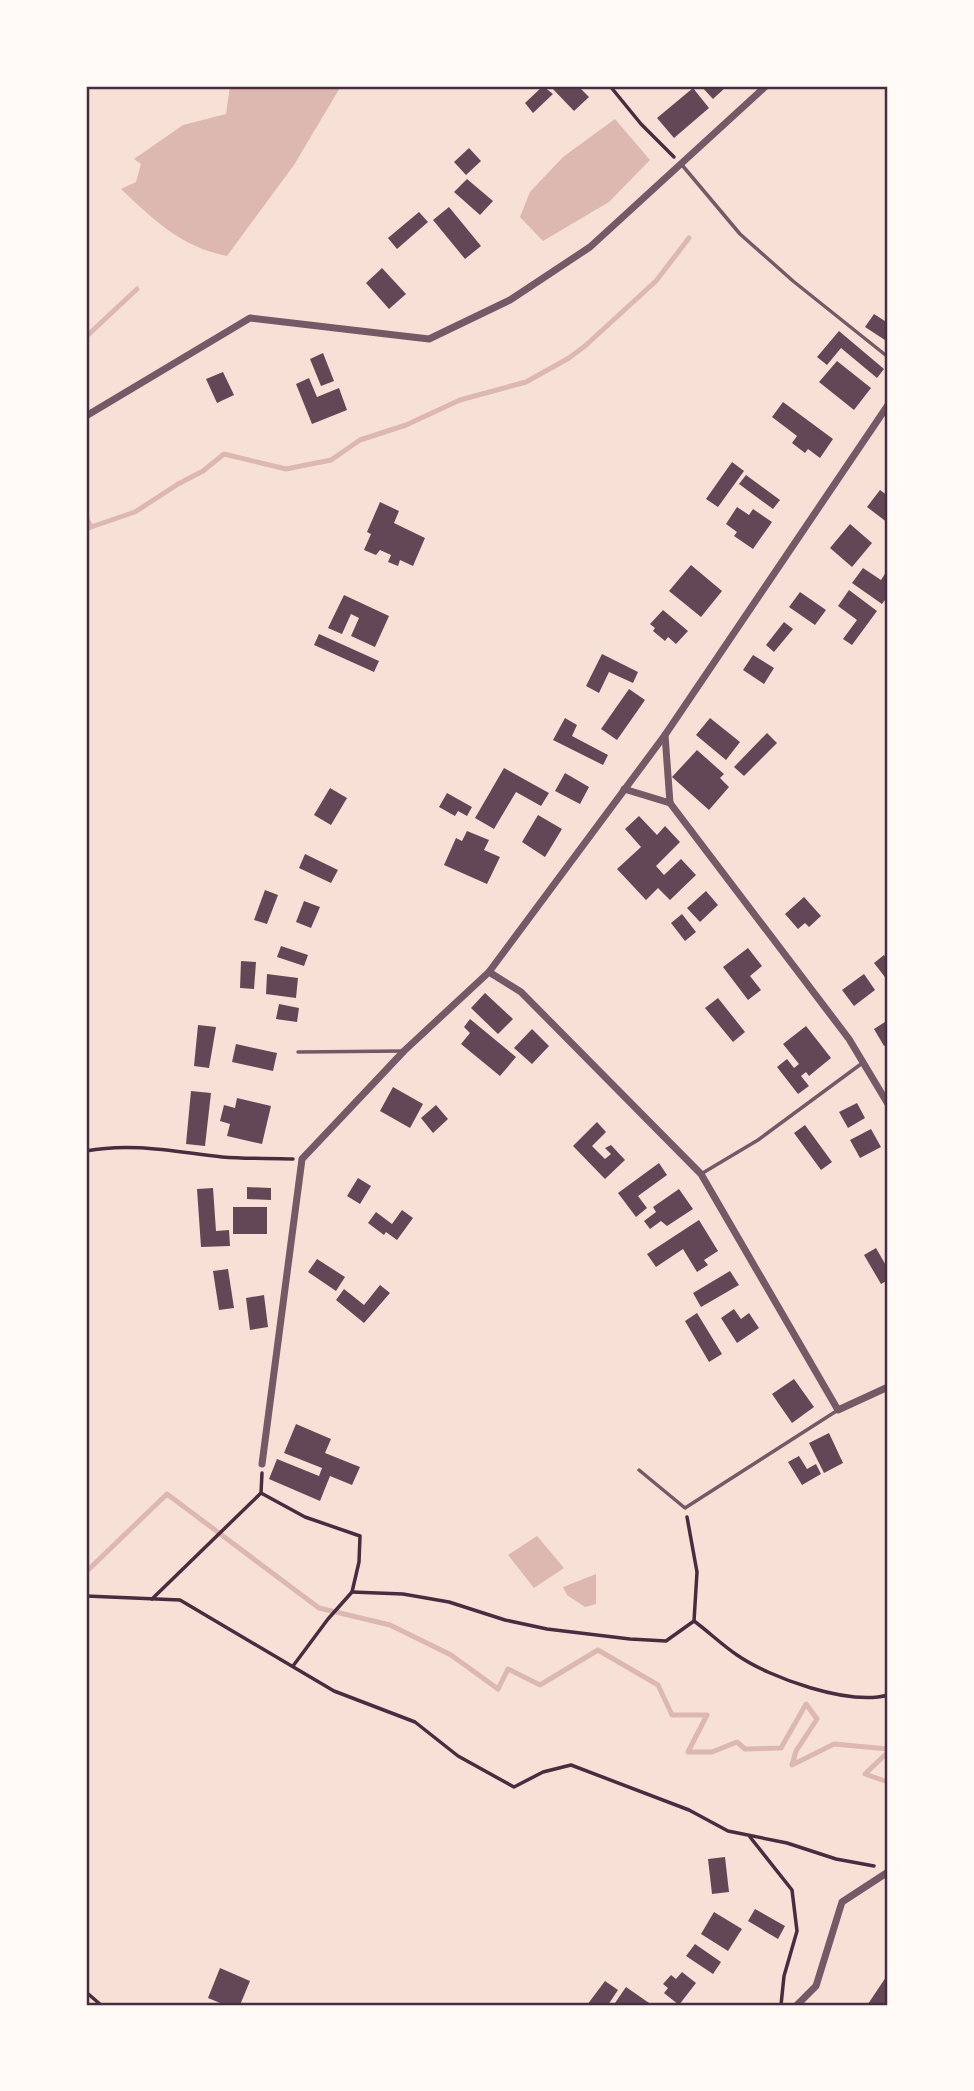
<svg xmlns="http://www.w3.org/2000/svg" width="974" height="2091" viewBox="0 0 974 2091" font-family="Montserrat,sans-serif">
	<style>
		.water { fill: #dcb8b0 }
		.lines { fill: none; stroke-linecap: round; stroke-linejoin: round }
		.stream { stroke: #dcb8b0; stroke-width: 5 }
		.building { fill: #644757 }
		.path { stroke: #4a2c40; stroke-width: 3.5 }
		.service { stroke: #755966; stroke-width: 3.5 }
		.minor { stroke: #755966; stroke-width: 7 }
		.neatline { fill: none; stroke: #4a2c40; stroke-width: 2.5 }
	</style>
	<rect width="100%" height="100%" fill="#f7e1d7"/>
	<g class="water">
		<path d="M230 86H341L294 165 227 256C181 247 154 220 121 189L136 182 141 164 134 159 183 125 226 114Z"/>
		<path d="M615 119 650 160 609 202 543 241 520 217 530 192 563 157Z"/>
		<path d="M537 1536 564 1568 534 1588 508 1555Z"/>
		<path d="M596 1574V1604L585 1607 567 1595 563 1587Z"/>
	</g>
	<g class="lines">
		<g class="stream">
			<path d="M86 330 89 334 137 289"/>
			<path d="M86 517 91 527 86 529"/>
			<path d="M91 527 135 512 178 484 203 471 224 454 286 469 331 460 360 440 406 425 460 400 526 382 569 358 585 346 656 281 689 238"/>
			<path d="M86 1572 167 1494 319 1608 390 1625 451 1655 498 1689 508 1669 540 1685 598 1650 658 1685 672 1715H707L688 1752H712L737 1742 745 1749 781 1748 806 1704 817 1719 796 1751 792 1765 834 1744 888 1749"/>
			<path d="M888 1752 865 1774 888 1782"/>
		</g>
	</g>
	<g class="building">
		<path d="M543 86 553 94 533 113 525 103Z"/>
		<path d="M550 86H578L589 97 574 111Z"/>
		<path d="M701 86H724L726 87 713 99Z"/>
		<path d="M693 88 709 108 674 138 657 118Z"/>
		<path d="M469 148 481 161 466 175 454 162Z"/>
		<path d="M467 179 493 201 480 215 454 192Z"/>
		<path d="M449 207 481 246 465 259 433 220Z"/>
		<path d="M419 212 428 222 397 249 388 238Z"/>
		<path d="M382 268 406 294 389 309 366 283Z"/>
		<path d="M874 314 888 323V342L865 327Z"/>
		<path d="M839 331 884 369 877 378 841 348 827 365 817 357Z"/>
		<path d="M323 353 334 381 321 386 310 359Z"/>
		<path d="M837 361 871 388 854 410 819 382Z"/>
		<path d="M223 372 234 395 217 403 206 379Z"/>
		<path d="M309 378 317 397 339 388 347 410 312 424 296 384Z"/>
		<path d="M783 402 833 439 820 458 808 449 805 453 792 443 797 436 772 417Z"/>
		<path d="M732 462 744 471 718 507 706 499Z"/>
		<path d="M746 475 780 500 773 509 739 484Z"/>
		<path d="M880 490 888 496V523L867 507Z"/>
		<path d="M380 502 399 511 394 523 425 538 413 566 400 560 398 566 388 562 391 555 380 550 376 555 364 550 371 534 367 532Z"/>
		<path d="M737 507 749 515 753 509 772 522 753 549 734 536 737 532 726 524Z"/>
		<path d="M850 524 872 543 852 567 830 548Z"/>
		<path d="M691 565 722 591 701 617 669 591Z"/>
		<path d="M863 568 881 580 888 569V596L882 604 852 583Z"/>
		<path d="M849 590 877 611 852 645 843 639 857 620 838 606Z"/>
		<path d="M800 592 826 610 815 625 789 607Z"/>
		<path d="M344 595 389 616 375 647 351 636 359 618 351 614 342 634 328 628Z"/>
		<path d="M663 610 688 631 676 644 668 637 665 641 653 631 655 628 650 624Z"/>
		<path d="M784 622 793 629 774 652 766 645Z"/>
		<path d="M319 634 379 661 374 672 314 645Z"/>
		<path d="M602 654 638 672 633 683 609 672 599 693 586 686Z"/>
		<path d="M753 655 774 668 764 684 743 670Z"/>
		<path d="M629 689 645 700 617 740 601 729Z"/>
		<path d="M565 718 577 725 572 736 608 755 603 765 553 740Z"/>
		<path d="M710 718 740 742 726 760 696 735Z"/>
		<path d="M767 733 777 743 744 776 734 767Z"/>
		<path d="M697 750 724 774 720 778 729 787 709 810 672 777Z"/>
		<path d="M504 768 549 793 541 806 516 792 494 829 475 818Z"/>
		<path d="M565 773 589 787 580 804 555 791Z"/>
		<path d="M330 788 347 798 331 825 314 815Z"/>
		<path d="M447 793 472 807 467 816 458 811 455 816 439 807Z"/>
		<path d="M538 815 562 829 545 857 522 842Z"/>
		<path d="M639 816 657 835 665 826 680 842 656 866 664 875 681 859 696 875 670 900 658 888 646 900 617 869 641 847 625 829Z"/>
		<path d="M467 831 489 840 484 850 500 857 487 884 444 865 456 838 462 841Z"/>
		<path d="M305 854 338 870 331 883 299 868Z"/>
		<path d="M265 890 278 895 267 924 254 920Z"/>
		<path d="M706 891 718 905 700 922 687 908Z"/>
		<path d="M804 897 821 916 809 927 805 923 798 929 785 914Z"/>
		<path d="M304 901 320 907 311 928 296 922Z"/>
		<path d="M682 914 696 932 685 941 671 923Z"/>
		<path d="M281 946 308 955 304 966 277 957Z"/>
		<path d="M748 948 762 966 750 976 761 990 748 1000 723 967Z"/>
		<path d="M884 955 888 961V981L874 963Z"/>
		<path d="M241 961 256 962 254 989 240 988Z"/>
		<path d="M267 974 298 978 296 998 266 994Z"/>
		<path d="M864 974 875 990 854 1006 842 990Z"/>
		<path d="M485 993 513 1019 498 1034 471 1008Z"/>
		<path d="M718 998 745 1032 733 1042 705 1008Z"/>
		<path d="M279 1004 299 1008 297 1022 276 1019Z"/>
		<path d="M470 1019 516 1057 500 1076 461 1044 470 1033 464 1027Z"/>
		<path d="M888 1020V1044L884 1046 874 1029Z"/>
		<path d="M198 1025 216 1027 209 1068 194 1066Z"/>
		<path d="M806 1026 831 1058 809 1076 806 1072 801 1076 809 1086 798 1094 777 1067 787 1059 794 1068 799 1064 783 1044Z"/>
		<path d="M532 1029 549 1046 532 1064 514 1048Z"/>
		<path d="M236 1044 277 1053 273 1071 232 1062Z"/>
		<path d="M393 1087 423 1104 410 1128 380 1111Z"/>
		<path d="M191 1091 211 1093 205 1146 186 1144Z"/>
		<path d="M237 1098 271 1106 262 1144 227 1136 230 1124 220 1121 224 1105 235 1108Z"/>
		<path d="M857 1103 865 1118 848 1128 839 1112Z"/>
		<path d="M436 1105 448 1119 433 1133 421 1118Z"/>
		<path d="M597 1122 606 1132 592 1146 605 1159 611 1154 605 1148 611 1145 625 1160 605 1179 573 1146Z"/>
		<path d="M805 1125 832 1162 821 1170 794 1133Z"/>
		<path d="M871 1129 881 1147 860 1158 850 1140Z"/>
		<path d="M659 1163 667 1175 638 1196 647 1208 636 1217 618 1193Z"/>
		<path d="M358 1178 371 1186 360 1204 347 1196Z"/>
		<path d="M247 1187 271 1188V1200L247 1199Z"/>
		<path d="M213 1188 216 1231 229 1230 230 1246 201 1247 197 1189Z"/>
		<path d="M679 1189 693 1209 667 1226 661 1221 650 1229 644 1221 656 1212 653 1207Z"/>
		<rect x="233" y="1207" width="34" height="27"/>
		<path d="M402 1210 413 1218 397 1240 386 1232 384 1235 368 1223 376 1212 392 1224Z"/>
		<path d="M699 1220 718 1251 704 1260 708 1265 697 1272 683 1249 656 1267 647 1254Z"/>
		<path d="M876 1248 888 1269V1280L881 1284 864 1255Z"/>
		<path d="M317 1259 345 1277 336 1291 308 1272Z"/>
		<path d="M228 1269 234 1308 219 1310 213 1271Z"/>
		<path d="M730 1271 739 1285 701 1307 693 1293Z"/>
		<path d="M380 1285 390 1293 364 1323 336 1300 344 1289 364 1305Z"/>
		<path d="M264 1295 268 1327 250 1330 246 1298Z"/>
		<path d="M734 1309 741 1319 749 1313 759 1328 737 1343 721 1318Z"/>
		<path d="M697 1313 722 1354 709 1362 685 1321Z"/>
		<path d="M794 1379 814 1407 792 1423 772 1394Z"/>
		<path d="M296 1424 331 1439 325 1453 360 1467 352 1485 330 1476 320 1501 269 1479 277 1459 319 1476 322 1468 284 1453Z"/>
		<path d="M829 1433 843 1463 824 1473 809 1443Z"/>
		<path d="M799 1456 807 1469 816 1464 821 1474 802 1485 788 1462Z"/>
		<path d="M725 1857 729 1892 712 1894 708 1859Z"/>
		<path d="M755 1909 785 1926 778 1939 748 1921Z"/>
		<path d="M714 1912 742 1929 728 1951 701 1934Z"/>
		<path d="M695 1944 721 1962 713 1974 686 1956Z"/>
		<path d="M220 1968 250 1981 240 2005H225L208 1998Z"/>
		<path d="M682 1972 696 1983 679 2005 664 1993 668 1988 663 1984 671 1975 676 1979Z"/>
		<path d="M888 1974V2005H871L868 2004Z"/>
		<path d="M605 1981 618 1990 608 2005H587Z"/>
		<path d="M626 1987 652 2005H618L615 2003Z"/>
	</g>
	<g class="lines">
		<g class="path">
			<path d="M610 86 641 124 674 157"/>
			<path d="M86 1151C132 1142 176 1152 222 1157 245 1159 269 1158 293 1159"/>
			<path d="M262 1473 261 1493 305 1517 360 1536 359 1562 352 1592 328 1619 293 1666"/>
			<path d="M352 1592 403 1594 449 1602 505 1620 547 1629 630 1639 666 1641 694 1621 697 1572 687 1517"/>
			<path d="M86 1596 180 1600 334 1691 415 1722 458 1756 514 1787 543 1772 571 1765 689 1810 728 1831 787 1843 836 1859 874 1866"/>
			<path d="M152 1599 261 1493"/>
			<path d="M694 1621C709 1632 722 1645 737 1655 770 1678 849 1706 888 1695"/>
			<path d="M750 1837 792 1890 797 1931 784 1976 781 2005"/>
			<path d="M86 1992 101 2005"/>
		</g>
		<g class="service">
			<path d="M682 165 740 234 793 281 888 357"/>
			<path d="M298 1052 404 1051"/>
			<path d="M701 1174 758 1140 861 1064"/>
			<path d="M639 1470 685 1508 838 1410"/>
		</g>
		<g class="minor">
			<path d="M86 416 250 318 429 339 510 300 590 247 766 86"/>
			<path d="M665 735 670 803 849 1039 888 1104"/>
			<path d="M624 789 670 803"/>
			<path d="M489 972 521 992 701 1174 838 1410 888 1387"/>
			<path d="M262 1464 302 1159 404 1051 489 972 665 735 888 405"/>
			<path d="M797 2005 816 1986 842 1902 888 1872"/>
		</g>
	</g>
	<rect width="974" height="2091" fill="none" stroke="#fffaf5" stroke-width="175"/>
	<rect x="88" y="88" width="798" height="1916" class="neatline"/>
</svg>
